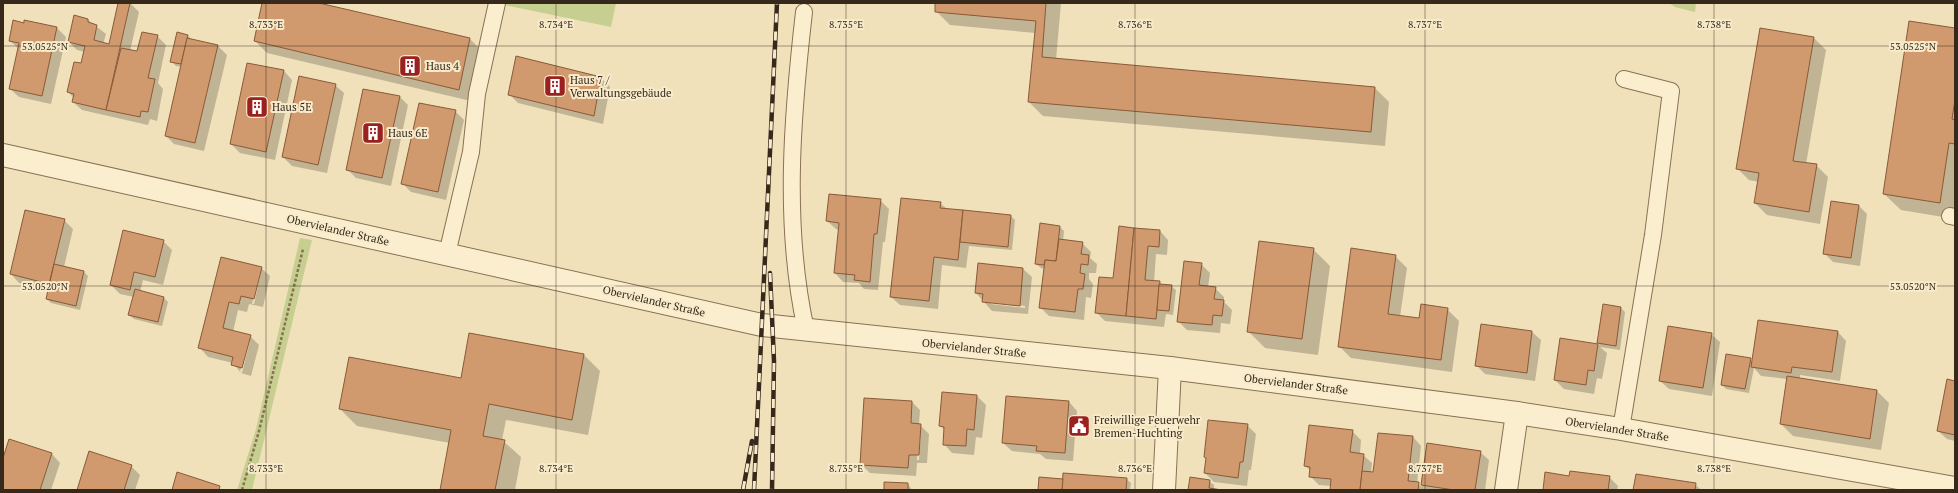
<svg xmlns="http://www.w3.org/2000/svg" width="1958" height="493" viewBox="0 0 1958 493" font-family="'PT Serif',serif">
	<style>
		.green { fill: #c6cf8f }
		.shadow { fill: #0003; fill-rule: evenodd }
		.building { fill: #d1996e; stroke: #895a38 }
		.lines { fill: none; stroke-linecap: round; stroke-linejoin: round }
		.service-casing { stroke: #897154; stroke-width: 18 }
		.minor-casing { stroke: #897154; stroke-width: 24 }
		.path { stroke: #897154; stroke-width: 2.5; stroke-dasharray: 3 2; stroke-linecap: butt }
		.service { stroke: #fbeece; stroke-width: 16 }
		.minor { stroke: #fbeece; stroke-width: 22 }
		.rail-casing { stroke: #36281a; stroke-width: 4.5 }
		.rail { stroke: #f7ebcb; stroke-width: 3; stroke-dasharray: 9; stroke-linecap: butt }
		.ticks { fill: none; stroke: #36281a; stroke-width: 1; stroke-opacity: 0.45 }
		.labels { text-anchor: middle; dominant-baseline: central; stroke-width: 4; stroke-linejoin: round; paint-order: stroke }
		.poi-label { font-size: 11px; fill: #36281a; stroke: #f7ebcb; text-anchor: start }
		.street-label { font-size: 11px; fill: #36281a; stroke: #f7ebcb }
		.ticks-label { font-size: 10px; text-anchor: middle; fill: #36281a; stroke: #f7ebcb; stroke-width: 4; stroke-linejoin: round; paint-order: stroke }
	</style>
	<rect width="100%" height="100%" fill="#f0e1bb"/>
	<g class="green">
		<path d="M505 3H616L611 27 504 5Z"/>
		<path d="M1669 3H1696L1695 12 1675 7Z"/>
		<path d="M300 238 312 240 252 490H237L256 429Z"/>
	</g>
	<g class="shadow">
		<path d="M119 3H130L139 12 130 51 138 53 157 36 166 45 158 83 163 89 157 121 150 119 148 125 82 110 73 102 74 98 68 92 82 65 85 52 77 50 69 42 88 20 106 34 103 44 110 45Z"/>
		<path d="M263 3H315L469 38 481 50 471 101 267 53 255 41Z"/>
		<path d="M936 3H1066H1061L1056 60 1375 88 1389 102 1385 146 1043 116 1029 102 1036 33 950 25 936 11Z"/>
		<path d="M25 21 57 28 66 37 51 104 19 97 10 89 19 49 10 41Z"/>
		<path d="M1760 29 1814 38 1826 50 1806 164 1816 165 1828 177 1820 224 1767 215 1755 203 1759 182 1749 180 1737 168Z"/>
		<path d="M1955 29V219L1901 210 1884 194Z"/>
		<path d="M188 36 192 40 218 46 227 55 204 151 174 144 166 136 182 67 176 66 171 61Z"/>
		<path d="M517 57 601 78 610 87 603 124 518 103 509 94Z"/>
		<path d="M284 71 292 80 275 160 240 153 231 144Z"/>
		<path d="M335 85 344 93 327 173 292 166 283 157Z"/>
		<path d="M400 97 408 105 391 186 356 178 347 169Z"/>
		<path d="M455 111 464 120 446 200 411 192 402 183Z"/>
		<path d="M880 200 889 209 885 242H883L878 290 864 289 859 283 843 282 835 273 839 230 836 229 827 221Z"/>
		<path d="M940 203 947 209 1011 216 1015 220 1012 250 969 246 966 268 942 265 938 309 900 305 891 297Z"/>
		<path d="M1859 206 1867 214 1860 266 1833 262 1824 253Z"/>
		<path d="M64 220 73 229 64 267 84 272 88 276 80 310 51 303 47 299 49 290 19 283 11 274Z"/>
		<path d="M1060 227 1064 231 1063 241 1082 243 1091 252 1090 258 1097 264 1096 273H1089V279L1093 284 1091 298 1086 297 1084 320 1049 316 1040 307 1045 269 1041 268 1036 264Z"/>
		<path d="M1160 231 1168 240 1167 255 1156 254 1154 282 1171 286 1176 290 1173 315 1166 314 1164 327 1105 321 1096 312 1114 279Z"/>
		<path d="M163 241 172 250 163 285 143 280 140 292 163 297 168 302 162 326 134 319 129 315 134 297 120 294 111 285Z"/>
		<path d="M1313 249 1330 266 1318 355 1265 348 1248 331Z"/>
		<path d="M1395 256 1407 268 1400 317 1420 319 1447 309 1459 321 1452 372 1351 358 1339 346Z"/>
		<path d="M222 258 261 268 270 276 263 307 249 304 247 312 238 310 233 332 250 336 259 345 251 376 241 373 233 363 208 357 200 348ZM259 272H261L254 304H252ZM248 341H250L242 373 240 372Z"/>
		<path d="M1201 264 1210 273 1208 287 1215 288 1224 297V302L1232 310 1230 324 1221 323 1220 333 1187 330 1178 321Z"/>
		<path d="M1023 269 1032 277 1028 314 992 311 976 293ZM991 302 1025 306V308L991 304Z"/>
		<path d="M1604 305 1621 308 1625 312 1620 350 1600 347 1607 353 1602 379 1597 378 1594 394 1564 389 1555 380 1561 339 1600 345 1598 343Z"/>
		<path d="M1532 332 1541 340 1535 381 1485 374 1476 365Z"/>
		<path d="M1838 332 1846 341 1840 381 1800 375V379L1877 391 1889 403 1881 450 1793 436 1781 424 1788 379 1761 376 1754 368 1749 393 1726 389 1722 385 1750 359 1753 362Z"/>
		<path d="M1711 334 1720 342 1712 396 1669 389 1660 381Z"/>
		<path d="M584 355 600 371 588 435 506 420 502 440 521 457 515 490H441L450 443 357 426 340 409 462 379Z"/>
		<path d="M1955 382V441L1947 439 1938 431Z"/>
		<path d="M977 396 986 405 982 438 976 437 974 455 952 453 944 444 945 431 940 425Z"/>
		<path d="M912 402 920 410 919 424 929 434 927 463H917L916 476 870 473 861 464ZM919 431H921L919 460H917Z"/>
		<path d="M1069 402 1077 411 1073 461 1046 459 1040 454 1012 451 1003 443Z"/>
		<path d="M1247 425 1256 434 1251 470H1249L1247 486 1214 482 1205 473Z"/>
		<path d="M1352 431 1361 440 1360 454 1363 455 1372 463 1371 473 1374 474 1413 437 1421 446 1417 483 1422 487 1428 444 1480 452 1489 460 1485 490H1331L1332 486 1319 485 1310 476 1311 471 1305 466Z"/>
		<path d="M52 454 60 463 51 490H3V462Z"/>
		<path d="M131 466 140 475 135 490H78Z"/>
		<path d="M1570 477H1609L1618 486 1617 490H1544Z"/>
		<path d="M1126 479 1131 483 1130 490H1039L1064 480Z"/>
		<path d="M1209 481 1214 485V490H1189Z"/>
		<path d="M908 484 912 490H885Z"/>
		<path d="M1695 484 1701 490H1634Z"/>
	</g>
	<g class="building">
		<path d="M118 3H130L106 110 72 102 74 94 67 92 74 62 81 63 85 46 68 42 74 15 88 19V22L97 25 94 40 109 44Z"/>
		<path d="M262 3H319L470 38 459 90 254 41Z"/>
		<path d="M935 3H1046L1042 57 1375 87 1371 132 1028 102 1036 21 935 12Z"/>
		<path d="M13 20 24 23V20L57 27 42 96 9 89 19 43 9 41Z"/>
		<path d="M1909 21 1955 28V100L1952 119 1955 120V144L1949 143 1940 203 1883 194Z"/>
		<path d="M1760 28 1814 37 1793 161 1817 164 1809 212 1754 203 1759 173 1736 169Z"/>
		<path d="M142 32 158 35 148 78 155 79 148 112 141 111 140 117 106 110 121 48 137 51Z"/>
		<path d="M177 32 188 35 181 64 170 62Z"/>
		<path d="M187 38 218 45 195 143 165 136Z"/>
		<path d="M516 56 601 77 594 116 508 95Z"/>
		<path d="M247 63 284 70 266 152 230 144Z"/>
		<path d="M299 76 336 84 318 165 282 157Z"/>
		<path d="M363 89 400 96 382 178 346 170Z"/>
		<path d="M419 103 456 110 438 192 401 184Z"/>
		<path d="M829 194 881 199 877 234H874L870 282 854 280 855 275 834 273 839 223 826 221Z"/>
		<path d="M901 198 941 202 940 208 963 210 958 260 934 257 929 301 890 297Z"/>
		<path d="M1831 201 1859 205 1851 258 1823 254Z"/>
		<path d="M25 210 65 219 49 284 10 274Z"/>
		<path d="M963 210 1011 215 1008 247 960 242Z"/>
		<path d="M1040 223 1060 226 1056 261 1045 260 1044 265 1035 264Z"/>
		<path d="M1119 226 1134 228 1126 316 1095 313 1099 277 1113 278Z"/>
		<path d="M1134 228 1160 230 1159 247 1148 246 1145 280 1160 281 1156 319 1126 316Z"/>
		<path d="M123 230 164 240 155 277 134 272 130 290 110 285Z"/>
		<path d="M1059 239 1083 242 1081 254 1089 255 1088 265 1081 264 1080 273 1085 274 1083 289H1078L1075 312 1039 308 1045 260 1056 261Z"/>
		<path d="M1259 241 1314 248 1302 339 1247 332Z"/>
		<path d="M1351 248 1396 255 1388 314 1419 318 1421 304 1448 308 1441 360 1338 347Z"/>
		<path d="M221 257 262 267 254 299 241 296 239 304 229 302 223 328 251 335 242 368 231 365 233 357 198 348Z"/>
		<path d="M1184 261 1202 263 1199 285 1216 287 1214 299 1224 300 1222 316 1213 315 1212 325 1177 322Z"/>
		<path d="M978 263 1023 268 1020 306 982 302 983 294 975 293Z"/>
		<path d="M54 264 84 271 76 306 46 299Z"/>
		<path d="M1159 284 1172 285 1169 311 1157 310Z"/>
		<path d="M135 289 164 297 158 322 128 315Z"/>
		<path d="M1603 304 1621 307 1616 346 1597 343Z"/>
		<path d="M1758 320 1838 331 1832 372 1792 367 1791 373 1751 367Z"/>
		<path d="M1481 324 1532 331 1527 373 1475 366Z"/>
		<path d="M1668 326 1712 333 1703 388 1659 381Z"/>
		<path d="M469 333 584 354 572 420 489 404 483 436 505 440 495 490H440L451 430 339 409 349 357 461 378Z"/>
		<path d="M1560 338 1598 344 1594 371 1588 370 1586 385 1554 380Z"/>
		<path d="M1726 354 1751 358 1745 389 1721 385Z"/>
		<path d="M1787 376 1877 390 1870 439 1780 424Z"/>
		<path d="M1947 379 1955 381V435L1937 431Z"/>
		<path d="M942 392 977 395 974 430 967 429 966 446 943 445 944 427 939 426Z"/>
		<path d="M1006 396 1069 401 1065 453 1036 451 1037 446 1002 443Z"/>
		<path d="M864 398 912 401 911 423 921 424 919 455H909L908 468 860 465Z"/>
		<path d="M1208 420 1248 424 1243 462H1240L1238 478 1204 473 1206 458 1204 457Z"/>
		<path d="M1309 425 1353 430 1350 452 1364 454 1360 490H1330L1331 479 1309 477 1310 467 1304 466Z"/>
		<path d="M1378 433 1413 436 1408 481 1419 482 1418 490H1360L1362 471 1373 472Z"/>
		<path d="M9 439 52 453 40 490H3V458Z"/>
		<path d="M1427 443 1481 451 1475 490H1454L1421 485Z"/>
		<path d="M89 451 132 465 124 490H77Z"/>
		<path d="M1570 471 1610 476 1608 490H1543L1545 472 1569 476Z"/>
		<path d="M177 472 220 486 219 490H172Z"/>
		<path d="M1063 473 1127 478 1126 490H1062Z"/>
		<path d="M1636 474 1696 483 1695 490H1633Z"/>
		<path d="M1039 477 1063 479 1062 490H1038Z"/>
		<path d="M1190 477 1210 480 1209 488 1222 490H1188Z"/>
		<path d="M884 482 908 483V490H884Z"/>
	</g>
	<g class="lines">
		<g class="service-casing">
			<g id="service">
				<path d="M804 12C792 117 783 226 806 330"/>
				<path d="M1950 216 1955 217"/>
				<path d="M447 254 471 152 477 94 497 3"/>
				<path d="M1621 429 1653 235 1671 91 1624 79"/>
			</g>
		</g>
		<g class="minor-casing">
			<g id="minor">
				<path d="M3 155 762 325 1170 368 1517 413 1621 429 1955 488"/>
				<path d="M1164 490 1170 368"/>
				<path d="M1506 490 1517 413"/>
			</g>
		</g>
		<path class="path" d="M242 490 259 431 303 249"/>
		<use href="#service" class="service"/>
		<use href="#minor" class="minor"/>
		<g class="rail-casing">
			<g id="rail">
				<path d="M770 273 774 361 772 490"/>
				<path d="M743 490 752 441"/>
				<path d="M754 490 777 3"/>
			</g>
		</g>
		<use href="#rail" class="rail"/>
	</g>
	<path class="ticks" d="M266 3V490M556 3V490M846 3V490M1135 3V490M1425 3V490M1714 3V490M3 46H1955M3 286H1955"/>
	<defs>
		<g id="building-square" transform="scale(1.15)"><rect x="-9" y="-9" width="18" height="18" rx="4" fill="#9b2120" stroke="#f7ebcb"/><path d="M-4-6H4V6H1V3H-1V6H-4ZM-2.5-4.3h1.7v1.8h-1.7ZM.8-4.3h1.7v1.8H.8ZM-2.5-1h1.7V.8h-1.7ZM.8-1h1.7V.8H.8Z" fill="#fff"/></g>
		<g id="civic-square" transform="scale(1.15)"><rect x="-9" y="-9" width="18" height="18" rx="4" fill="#9b2120" stroke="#f7ebcb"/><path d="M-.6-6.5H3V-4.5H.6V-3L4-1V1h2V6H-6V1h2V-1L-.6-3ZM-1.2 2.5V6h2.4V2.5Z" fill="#fff"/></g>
	</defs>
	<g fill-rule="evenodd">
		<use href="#building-square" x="410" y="66"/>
		<use href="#building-square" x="555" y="86"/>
		<use href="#building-square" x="257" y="107"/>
		<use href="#building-square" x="373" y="133"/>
		<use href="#civic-square" x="1079" y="426"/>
	</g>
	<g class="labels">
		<g class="poi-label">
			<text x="426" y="66">Haus 4</text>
			<text x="570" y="80">Haus 7 /<tspan x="570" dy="13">Verwaltungsgebäude</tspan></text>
			<text x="272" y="107">Haus 5E</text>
			<text x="388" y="133">Haus 6E</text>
			<text x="1094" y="420">Freiwillige Feuerwehr<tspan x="1094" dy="13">Bremen-Huchting</tspan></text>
		</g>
		<g class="street-label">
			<text transform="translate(338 230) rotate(13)">Obervielander Straße</text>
			<text transform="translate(654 301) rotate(13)">Obervielander Straße</text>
			<text transform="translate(974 348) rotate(6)">Obervielander Straße</text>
			<text transform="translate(1296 384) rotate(7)">Obervielander Straße</text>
			<text transform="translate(1617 429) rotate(9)">Obervielander Straße</text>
		</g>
	</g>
	<g class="ticks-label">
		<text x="266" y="28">8.733°E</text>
		<text x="556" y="28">8.734°E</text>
		<text x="846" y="28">8.735°E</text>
		<text x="1135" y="28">8.736°E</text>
		<text x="1425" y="28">8.737°E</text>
		<text x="1714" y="28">8.738°E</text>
		<text x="45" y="50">53.0525°N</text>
		<text x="1913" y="50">53.0525°N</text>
		<text x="45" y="290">53.0520°N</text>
		<text x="1913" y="290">53.0520°N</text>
		<text x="266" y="472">8.733°E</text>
		<text x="556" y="472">8.734°E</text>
		<text x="846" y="472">8.735°E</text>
		<text x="1135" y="472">8.736°E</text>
		<text x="1425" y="472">8.737°E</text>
		<text x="1714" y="472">8.738°E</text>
	</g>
	<rect width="1958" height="493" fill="none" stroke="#36281a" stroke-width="8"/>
</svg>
